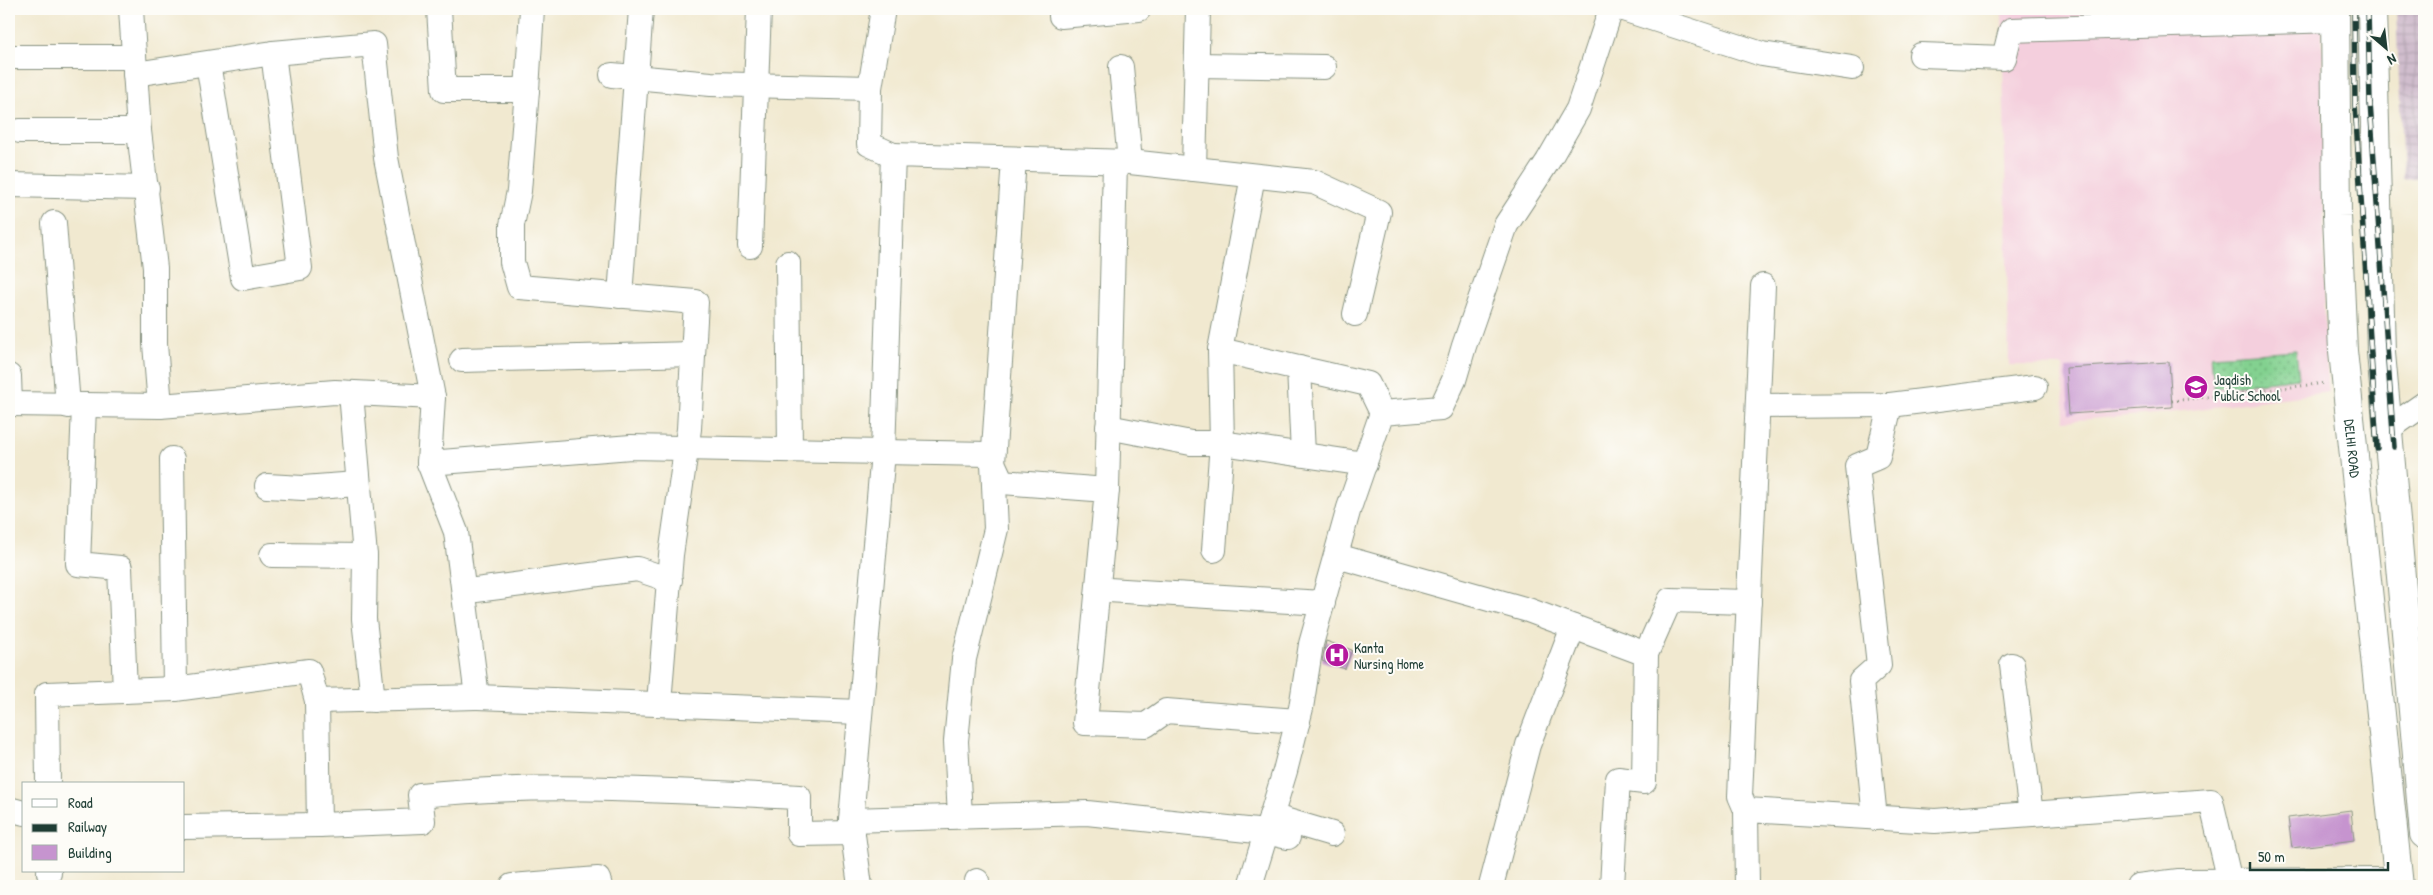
<svg xmlns="http://www.w3.org/2000/svg" width="2433" height="895" viewBox="0 0 2433 895" font-family="'Patrick Hand',sans-serif">
	<style>
		.built { fill: #f4cfdd }
		.industrial { fill: url(#industrial-grid) }
		.grass { fill: url(#grass-dots); stroke: #518762 }
		.building { fill: #c694cf }
		.lines { fill: none; stroke-linecap: round; stroke-linejoin: round }
		.minor-casing { stroke: #889382; stroke-width: 26 }
		.major-casing { stroke: #889382; stroke-width: 30 }
		.path { stroke: #889382; stroke-width: 3; stroke-dasharray: 1 4; stroke-linecap: butt }
		.minor { stroke: #fff; stroke-width: 24 }
		.major { stroke: #fff; stroke-width: 28 }
		.rail-casing { stroke: #1f3d34; stroke-width: 5.5 }
		.rail { stroke: #fdfcf7; stroke-width: 4; stroke-dasharray: 11; stroke-linecap: butt }
		.labels { text-anchor: middle; dominant-baseline: central; stroke-width: 4; stroke-linejoin: round; paint-order: stroke }
		.poi-label { font-size: 14px; fill: #1f3d34; stroke: #fdfcf7; text-anchor: start }
		.street-label { font-size: 14px; fill: #1f3d34; stroke: #fdfcf7 }
	</style>
	<defs>
		<pattern id="industrial-grid" width="8" height="8" patternUnits="userSpaceOnUse" patternTransform="scale(1.25)"><rect width="8" height="8" fill="#d0bdcd"/><path d="M0 4h8M4 0v8" fill="none" stroke="#b2a3b1"/></pattern>
		<pattern id="grass-dots" width="8" height="8" patternUnits="userSpaceOnUse" patternTransform="scale(1.25)"><rect width="8" height="8" fill="#83d190"/><path d="M2 2h.1M6 6h.1" fill="none" stroke="#6bab76" stroke-width="1.8" stroke-linecap="round"/></pattern>
	</defs>
	<rect width="100%" height="100%" fill="#fdfcf7"/>
	<filter id="ink" filterUnits="userSpaceOnUse"><feTurbulence type="fractalNoise" baseFrequency=".02" numOctaves="2"/><feDisplacementMap in="SourceGraphic" scale="10" xChannelSelector="R" yChannelSelector="G"/><feConvolveMatrix kernelMatrix="1 2 1 2 8 2 1 2 1" color-interpolation-filters="sRGB"/></filter>
	<filter id="wash" filterUnits="userSpaceOnUse"><feTurbulence type="fractalNoise" baseFrequency=".0096" numOctaves="4" result="noise"/><feDisplacementMap in="SourceGraphic" scale="20" xChannelSelector="R" yChannelSelector="G"/><feGaussianBlur stdDeviation="1.12" result="paint"/><feColorMatrix in="noise" values="0 0 0 0 0 0 0 0 0 0 0 0 0 0 0 0 0 1.4 0 .05"/><feComposite in="paint" operator="in"/></filter>
	<g filter="url(#wash)">
		<rect width="100%" height="100%" fill="#f1e9d0"/>
		<path class="built" d="M2002 9H2322L2325 348 2329 392 2168 413 2064 421 2063 366 2009 365Z"/>
		<path class="industrial" d="M2396 9H2424V177L2403 179Z"/>
		<path class="grass" d="M2296 350 2299 378 2214 388 2211 356Z"/>
		<g id="blocks">
			<g class="building">
				<path d="M2169 362 2172 407 2069 414 2066 368Z"/>
				<path d="M1326 641 1352 650 1345 669 1322 661Z"/>
				<path d="M2351 810 2354 840 2292 848 2288 818Z"/>
			</g>
		</g>
	</g>
	<g filter="url(#ink)">
		<use href="#blocks" fill-opacity="0" stroke="#889382" stroke-width="1"/>
		<g class="lines">
			<g class="minor-casing">
				<g id="minor">
					<path d="M439 9 444 90H527L532 9"/>
					<path d="M883 9 870 88 869 144 893 155"/>
					<path d="M1623 9 1762 54 1852 68"/>
					<path d="M1061 16 1139 9"/>
					<path d="M1921 55 2004 58 2011 30 2335 20"/>
					<path d="M9 57H134"/>
					<path d="M1196 65 1324 67"/>
					<path d="M1121 67 1130 162"/>
					<path d="M135 74 273 53 300 268 243 278 208 63"/>
					<path d="M612 75 711 84 870 88"/>
					<path d="M527 90 519 191 512 225V262L519 287 696 302 689 429 671 555 659 703"/>
					<path d="M20 131H139"/>
					<path d="M1194 169 1198 9"/>
					<path d="M1253 176 1220 350 1368 384 1382 413"/>
					<path d="M9 185 147 188"/>
					<path d="M54 223 68 406"/>
					<path d="M750 246 759 9"/>
					<path d="M788 263 790 450"/>
					<path d="M620 296 641 9"/>
					<path d="M462 360 693 354"/>
					<path d="M1299 368 1303 454"/>
					<path d="M9 376 10 404"/>
					<path d="M351 393 365 556 364 619 373 700"/>
					<path d="M9 404 160 406 155 344V268L139 131 131 9"/>
					<path d="M84 406 78 564 120 568 125 691"/>
					<path d="M160 406 335 392 433 397 386 158 374 44 273 53"/>
					<path d="M1758 406 1890 405 2035 387"/>
					<path d="M1108 427 1191 443H1222L1365 464"/>
					<path d="M2388 429 2424 404"/>
					<path d="M172 459 175 689 309 671 317 701 477 697 456 532 429 463 631 447 883 452 893 155 1130 162 1314 182 1379 212 1355 314"/>
					<path d="M429 463 433 397"/>
					<path d="M267 486 303 488 357 484"/>
					<path d="M1107 490 1115 162"/>
					<path d="M1214 550 1222 443 1220 350"/>
					<path d="M272 555 365 556"/>
					<path d="M1337 556 1528 610 1646 654 1644 782 1618 779 1612 886"/>
					<path d="M476 590 637 569 670 580"/>
					<path d="M1108 590 1323 603"/>
					<path d="M1646 654 1670 600 1749 602"/>
					<path d="M2012 665 2031 814"/>
					<path d="M477 697 860 712"/>
					<path d="M317 701 319 825 423 821 420 795C546 782 673 791 799 797V834L853 833"/>
					<path d="M48 784 47 694 175 689"/>
					<path d="M9 809 24 813"/>
					<path d="M1746 810 1740 796 1763 286"/>
					<path d="M960 816 956 741 964 659 996 529 993 463 1014 159"/>
					<path d="M1271 816 1332 834"/>
					<path d="M1875 818 1861 681 1879 665 1857 466 1878 457 1890 405"/>
					<path d="M851 820 883 452 989 454 1002 482 1107 490 1085 723 1146 725 1166 711 1298 721"/>
					<path d="M184 827 319 825"/>
					<path d="M49 871V873"/>
					<path d="M512 886 598 879 600 886"/>
					<path d="M860 886 851 820 1087 813 1266 832 1288 837"/>
					<path d="M977 886V881"/>
					<path d="M1250 886 1285 771 1301 708 1311 644 1349 508 1382 413 1441 408 1454 380 1464 346 1506 225 1548 161 1578 109 1611 9"/>
					<path d="M1491 886 1528 745 1573 627"/>
					<path d="M1747 886 1746 810 1935 821 2211 801 2231 886"/>
					<path d="M2138 886 2179 881 2399 880"/>
				</g>
			</g>
			<g class="major-casing">
				<g id="major">
					<path id="s1" d="M2335 9 2337 216 2343 351 2399 886"/>
					<path d="M2372 9 2381 353 2424 834"/>
				</g>
			</g>
			<path class="path" d="M2172 401 2326 383"/>
			<use href="#minor" class="minor"/>
			<use href="#major" class="major"/>
			<g class="rail-casing">
				<g id="rail">
					<path d="M2354 9 2355 105 2377 448"/>
					<path d="M2368 9 2370 103 2394 447"/>
				</g>
			</g>
			<use href="#rail" class="rail"/>
		</g>
	</g>
	<defs>
		<g id="school-disc" transform="scale(1.25)"><circle r="9.5" fill="#b5179e" stroke="#fdfcf7"/><path d="M0-5L7-2L0 1L-7-2ZM-4 1L0 2.5L4 1V4Q0 6-4 4Z" fill="#fff"/></g>
		<g id="hospital-disc" transform="scale(1.25)"><circle r="9.5" fill="#b5179e" stroke="#fdfcf7"/><path d="M-5-5h3v3.5h4V-5h3V5h-3V1.5h-4V5h-3Z" fill="#fff"/></g>
	</defs>
	<g fill-rule="evenodd">
		<use href="#school-disc" x="2196" y="387"/>
		<use href="#hospital-disc" x="1337" y="655"/>
	</g>
	<g class="labels">
		<g class="poi-label">
			<text x="2214" y="379">Jagdish<tspan x="2214" dy="16">Public School</tspan></text>
			<text x="1354" y="647">Kanta<tspan x="1354" dy="16">Nursing Home</tspan></text>
		</g>
		<g class="street-label">
			<text stroke="none"><textPath href="#s1" startOffset="440">DELHI ROAD</textPath></text>
		</g>
	</g>
	<rect width="2433" height="895" fill="none" stroke="#fdfcf7" stroke-width="30"/>
	<rect x="22" y="782" width="162" height="90" fill="#fdfcf7" stroke="#a4b0a9"/>
	<rect x="32" y="799" width="25" height="8" fill="#ffffff" stroke="#a4b0a9"/>
	<text x="68" y="808" font-size="15" fill="#1f3d34">Road</text>
	<rect x="32" y="824" width="25" height="8" fill="#1f3d34" stroke="#a4b0a9"/>
	<text x="68" y="832" font-size="15" fill="#1f3d34">Railway</text>
	<rect x="32" y="845" width="25" height="15" fill="#c694cf" stroke="#a4b0a9"/>
	<text x="68" y="858" font-size="15" fill="#1f3d34">Building</text>
	<g transform="translate(2386 48) rotate(152)" stroke="#fdfcf7" stroke-width="4" paint-order="stroke">
	<path d="M0-4L9 19L0 12L-9 19Z" fill="#1f3d34"/>
	<text y="-8" font-size="14" font-weight="bold" text-anchor="middle" fill="#1f3d34">N</text>
	</g>
	<path d="M2250 862v8h138v-8" fill="none" stroke="#1f3d34" stroke-width="2.5"/>
	<text x="2258" y="862" font-size="15" fill="#1f3d34" stroke="#fdfcf7" stroke-width="4" paint-order="stroke">50 m</text>
</svg>
